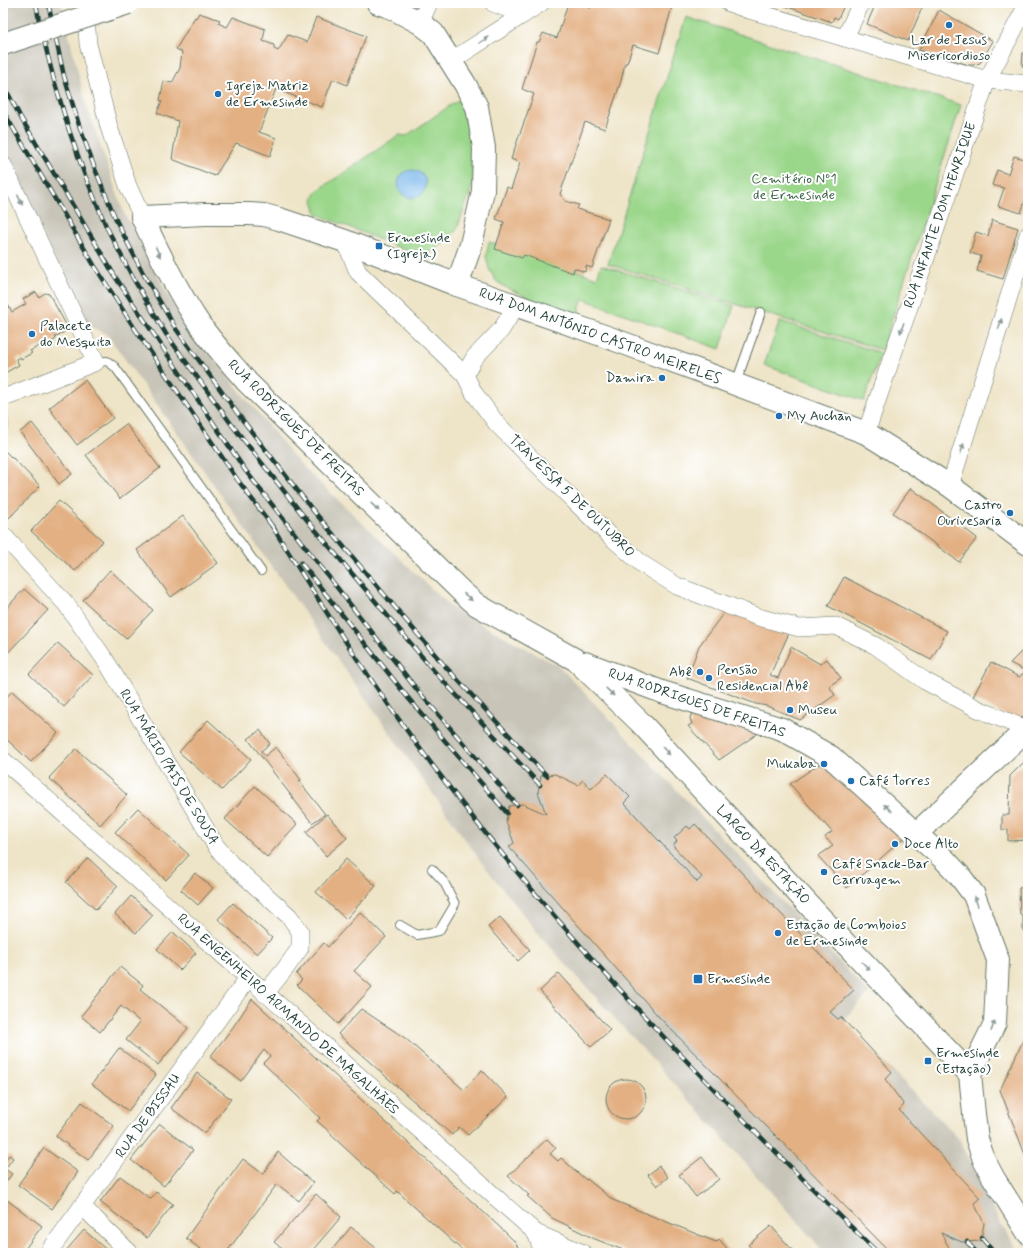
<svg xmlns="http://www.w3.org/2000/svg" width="1031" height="1256" viewBox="0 0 1031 1256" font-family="Mynerve,sans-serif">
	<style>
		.industrial { fill: #c8c4b8 }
		.green { fill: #9bd78b; stroke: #5d8a60 }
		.water { fill: #77b6eb; stroke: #4b7a90 }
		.building { fill: #e3b083 }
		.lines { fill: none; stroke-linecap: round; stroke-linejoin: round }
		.service-casing { stroke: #677767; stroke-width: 10 }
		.minor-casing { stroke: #677767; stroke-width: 18 }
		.secondary-casing { stroke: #677767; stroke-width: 24 }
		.service { stroke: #fff; stroke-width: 8 }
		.minor { stroke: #fff; stroke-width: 17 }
		.secondary { stroke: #fff; stroke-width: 22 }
		.rail-casing { stroke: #1f3d34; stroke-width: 4.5 }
		.rail { stroke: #fff; stroke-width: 3; stroke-dasharray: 9; stroke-linecap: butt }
		.secondary-bridge-casing { stroke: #677767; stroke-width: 24; stroke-linecap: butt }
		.secondary-bridge { stroke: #fff; stroke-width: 22 }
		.oneway { fill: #8f9e9a }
		.poi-dot { fill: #1f6fb2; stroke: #fff; stroke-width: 1.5 }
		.labels { text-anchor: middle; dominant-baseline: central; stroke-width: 4; stroke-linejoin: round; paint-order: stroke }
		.poi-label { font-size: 14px; fill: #1f3d34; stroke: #fff; text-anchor: start }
		.park-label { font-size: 14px; fill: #3e644a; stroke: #fff }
		.street-label { font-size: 14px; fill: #1f3d34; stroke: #fff }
	</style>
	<rect width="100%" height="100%" fill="#fff"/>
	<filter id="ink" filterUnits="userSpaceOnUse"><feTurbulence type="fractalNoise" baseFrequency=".025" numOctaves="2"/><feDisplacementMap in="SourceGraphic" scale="8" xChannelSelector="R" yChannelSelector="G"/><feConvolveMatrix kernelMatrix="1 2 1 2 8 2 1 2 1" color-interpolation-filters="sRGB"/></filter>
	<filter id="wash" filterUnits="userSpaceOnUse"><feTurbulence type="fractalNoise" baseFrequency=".012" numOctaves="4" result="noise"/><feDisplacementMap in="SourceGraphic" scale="16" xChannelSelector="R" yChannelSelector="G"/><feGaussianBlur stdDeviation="0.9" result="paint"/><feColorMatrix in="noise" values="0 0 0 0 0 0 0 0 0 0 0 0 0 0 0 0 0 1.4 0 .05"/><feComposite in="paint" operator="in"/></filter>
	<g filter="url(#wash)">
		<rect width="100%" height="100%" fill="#eee4c7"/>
		<path class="industrial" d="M3 3H61L85 101 124 213 183 322 301 465 452 608 560 667 869 993 843 1020 960 1140 1000 1223 1020 1253H825L698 1110 542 938 482 863 107 334 86 325 3 150Z"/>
		<g class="green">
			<path d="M686 17 961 105 882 350 608 264Z"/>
			<path d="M461 98 473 149 472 187 457 229 448 240 431 252 412 253 317 214 313 200 317 191 399 135 406 136Z"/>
			<path d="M489 242 538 257 597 278 601 265 734 306 720 349 583 299 577 315 534 300 505 287 496 281 489 269 486 256Z"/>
			<path d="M780 321 881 353 864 401 764 365Z"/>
		</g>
		<circle class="water" cx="412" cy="184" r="14"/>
		<g id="blocks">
			<g class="building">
				<path d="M568 3H578L591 8 592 3 601 4 602 3H660L672 7 659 53 633 45 627 63H625L621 81 605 129 585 122 560 194 565 201 579 205 577 209 609 219 592 268 586 266 585 272 574 268 573 273 524 255 522 258 495 249 504 222 496 219 507 187 511 189 520 163 511 159 534 94 522 89 537 42H539L543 33 557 38Z"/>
				<path d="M776 3H845L838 19 834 17 832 22Z"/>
				<path d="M876 3H924L908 41 867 24Z"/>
				<path d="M939 10 993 41 980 63 974 65H969L919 50Z"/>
				<path d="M199 13 220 20 218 23 227 27 233 17 265 29 263 41 274 45V49L278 51 288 35 307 42 316 17 366 36 347 85 333 79 322 107 276 89 259 132 276 138 270 156 236 143 215 176 172 159 178 121 157 113 162 101 160 100 164 81 172 83 180 68 182 52 176 49 195 17 196 18Z"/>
				<path d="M1023 52H1028V66H1022Z"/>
				<path d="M1014 156 1028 160V192L1021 213 998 206 1004 188 992 185 997 170 1008 174Z"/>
				<path d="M992 220 1018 228 1003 279 977 271 981 256 970 253 976 232 988 236Z"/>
				<path d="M36 292 39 297 45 293 49 294 68 328V330L55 337 56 339 45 346 43 344 30 351 32 353 21 359 20 357 16 359 19 365 3 374V309L8 305 12 312 26 304 23 299Z"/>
				<path d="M85 380 113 418 77 445 49 408Z"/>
				<path d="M3 412H7L8 428 3 433Z"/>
				<path d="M32 423 72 474 59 484 20 432Z"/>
				<path d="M126 424 160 468 120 499 86 455Z"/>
				<path d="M5 451 13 459V458L40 486 9 518 3 512V453Z"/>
				<path d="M911 488 977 538 959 562 893 513Z"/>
				<path d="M59 501 103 541 75 571 31 531Z"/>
				<path d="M183 516 218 563 171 597 137 550Z"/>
				<path d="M110 570 153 610 126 639 83 600Z"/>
				<path d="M844 577 947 631 931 660 828 606Z"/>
				<path d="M24 589 48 610 3 658V637L5 636 3 634V612Z"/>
				<path d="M725 611 790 631 770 675 778 678 791 647 820 664 827 659 841 678 829 686 835 695 800 720 767 706 756 704 687 678 699 646Z"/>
				<path d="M58 643 93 675 64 707 29 674Z"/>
				<path d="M1028 645V712L1022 717 1015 719 972 699 991 662 1019 677 1026 671 1010 663Z"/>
				<path d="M12 691 58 733 31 762 3 736V701Z"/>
				<path d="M697 710 760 732 719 760 688 726 692 724 690 718 692 713Z"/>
				<path d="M208 720 251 759 222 790 179 752Z"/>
				<path d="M260 730 270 744 261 751 265 756 276 747 301 780 299 781 325 814 312 823 248 739Z"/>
				<path d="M76 749 127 795 100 825 49 778Z"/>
				<path d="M1028 758V840L1008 841V829L1002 830V815H1009L1010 776Z"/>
				<path d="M822 762 907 835 847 888 818 856 833 846 825 837 832 832 790 784Z"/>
				<path d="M555 774 578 785 583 780 591 789 607 774 630 797 624 803 697 882 702 877 673 846 677 841 674 838 687 826 690 829 695 824 854 990 830 1012 838 1019 841 1017 892 1072 885 1079 904 1105 899 1110 980 1198 974 1203 984 1223 981 1241 962 1242 941 1233 952 1253H891L659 1017 509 847 514 843 506 821 509 806 523 804 546 814 538 792 541 776Z"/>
				<path d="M255 786 297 824 267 857 225 819Z"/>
				<path d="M138 808 189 855 166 880 115 832Z"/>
				<path d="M327 814 347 838 326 856 306 832Z"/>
				<path d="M88 858 118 886 96 910 66 882Z"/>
				<path d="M346 859 376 886 346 919 316 892Z"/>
				<path d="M195 873 213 888 198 905 181 890Z"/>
				<path d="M1028 887V931H1023V915H1020L1019 888Z"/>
				<path d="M131 896 153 915 136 933 115 914Z"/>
				<path d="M233 903 272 938 257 954 218 919Z"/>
				<path d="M360 912 386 937 354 971 372 987 338 1024 297 985 302 980 296 974 324 943 328 947Z"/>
				<path d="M500 917 530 950 518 961 488 927Z"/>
				<path d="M173 932 196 953 180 970 157 949Z"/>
				<path d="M120 967 143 985 140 989 188 1028 158 1065 126 1040 140 1022 121 1006 100 1032 81 1016Z"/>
				<path d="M559 973 610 1030 591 1047 540 991Z"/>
				<path d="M252 999 505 1232 515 1242 521 1253H465L397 1191 395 1194 331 1135 332 1134 317 1121 320 1118 263 1063 270 1056 264 1050 241 1081 210 1057 233 1027Z"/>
				<path d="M361 1009 405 1038 464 1090 482 1070 508 1097 468 1135 459 1127 452 1135 338 1034Z"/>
				<path d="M1028 1030V1158L1026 1157 1000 1090Z"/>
				<path d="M119 1048 156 1075 128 1111 92 1084Z"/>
				<path d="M197 1073 231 1099 205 1133 171 1108Z"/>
				<circle cx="626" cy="1099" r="20"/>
				<path d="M82 1102 114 1126 88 1160 56 1136Z"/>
				<path d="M160 1124 193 1150 164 1186 131 1160Z"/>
				<path d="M547 1139 556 1148 550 1154 558 1161 561 1158 586 1180 587 1179 613 1200 716 1242 719 1239 731 1253H631L595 1239 552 1218 527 1196 529 1195 508 1176Z"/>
				<path d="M44 1148 78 1172 52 1209 18 1185Z"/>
				<path d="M278 1152 313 1183 299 1201 277 1184 226 1253H205L186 1238 243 1159 263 1174Z"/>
				<path d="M9 1155 13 1158 5 1169 12 1174 3 1186V1163Z"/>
				<path d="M702 1157 719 1179 696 1197 679 1175Z"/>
				<path d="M659 1166 668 1177 657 1186 648 1175Z"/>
				<path d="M120 1176 151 1199 156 1192 173 1204 147 1238 100 1202Z"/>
				<path d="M316 1194 341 1217 310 1253H287L274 1242Z"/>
				<path d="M3 1197 42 1226 22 1253H3Z"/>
				<path d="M771 1226 795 1253H752L754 1251 748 1245Z"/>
				<path d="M351 1227 377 1249 374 1253H329Z"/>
				<path d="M84 1230 110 1253H64Z"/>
			</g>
		</g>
	</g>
	<g filter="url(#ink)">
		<use href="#blocks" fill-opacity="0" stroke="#677767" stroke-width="1"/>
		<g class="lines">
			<g class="service-casing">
				<g id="service">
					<path d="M96 362 107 361 115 367 261 571"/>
					<path d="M736 383 761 312"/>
					<path d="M400 925 417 935 439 931 455 904 444 882 432 869"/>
				</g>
			</g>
			<g class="minor-casing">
				<g id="minor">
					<path d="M85 3 88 44 109 127 128 186 142 217"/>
					<path d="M493 3 523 15"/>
					<path d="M729 3 746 9 987 80 1028 84"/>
					<path d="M420 23 429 3"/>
					<path d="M845 38 861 3"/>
					<path d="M451 61 541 3"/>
					<path d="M3 165 96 362 9 396H3"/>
					<path d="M345 241 358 272 465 375"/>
					<path d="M516 306 501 330 474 358 465 375 474 393 497 424 563 490 610 536 642 564 677 586 758 617 799 628 836 626 876 646 925 681 978 709 1026 729"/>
					<path d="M866 433 987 80 1028 3"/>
					<path d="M950 486 1028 235"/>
					<path d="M3 535 66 604 106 661 216 846 230 863 289 916 300 931V948L285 969 265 994"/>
					<path d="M3 760 536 1233 583 1253"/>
					<path d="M82 1206 130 1253"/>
					<path d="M536 1233 543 1253"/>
					<path d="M48 1253 248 978"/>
				</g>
			</g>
			<g class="secondary-casing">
				<g id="secondary">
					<path d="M378 3 392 8 420 23 433 33 465 84 477 107 484 148 483 191 471 245 457 285"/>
					<path d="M585 663 662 692 782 729 831 757 945 860 959 875 974 895 998 960 995 1023 970 1074 974 1114 977 1139 984 1160 993 1177 1028 1233"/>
					<path d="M916 834 1028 728"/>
					<path d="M970 1074 820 917 640 722 576 660 477 605 462 592 247 382C231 363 214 345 200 325 177 291 159 254 142 217L205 214H249L264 215 279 219 345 241 457 285 607 337 708 374 866 433 950 486 1028 544"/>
				</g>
			</g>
			<use href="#service" class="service"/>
			<use href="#minor" class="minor"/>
			<use href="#secondary" class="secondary"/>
			<g class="rail-casing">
				<g id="rail">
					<path d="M36 3 39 21 54 80 69 130 84 173 106 226 133 278 166 334 232 425 302 514 434 671 540 785"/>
					<path d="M48 3 64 76 79 125 95 169 117 222 143 273 176 329 241 418 311 508 443 664 547 776"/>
					<path d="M3 84 21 118 116 278 245 470 418 691 517 805"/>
					<path d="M3 111 94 265 135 329 237 479 275 530"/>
					<path d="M272 526C325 611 379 696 440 775 571 948 723 1102 878 1253"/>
					<path d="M301 563 409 699 507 813"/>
					<path d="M982 1238 994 1253"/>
					<path d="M967 1242 977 1253"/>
				</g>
			</g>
			<use href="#rail" class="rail"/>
			<g class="secondary-bridge-casing">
				<path id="secondary-bridge" d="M3 44 128 3"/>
			</g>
			<use href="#secondary-bridge" class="secondary-bridge"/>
		</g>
		<defs><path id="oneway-solid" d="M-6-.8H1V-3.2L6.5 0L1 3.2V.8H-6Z"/></defs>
		<g class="oneway">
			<use href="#oneway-solid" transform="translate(484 40) rotate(-33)"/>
			<use href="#oneway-solid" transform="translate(20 200) rotate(65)"/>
			<use href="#oneway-solid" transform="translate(158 252) rotate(65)"/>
			<use href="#oneway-solid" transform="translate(1000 324) rotate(-73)"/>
			<use href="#oneway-solid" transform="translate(902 328) rotate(109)"/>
			<use href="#oneway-solid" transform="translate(962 449) rotate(-73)"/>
			<use href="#oneway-solid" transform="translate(375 507) rotate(44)"/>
			<use href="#oneway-solid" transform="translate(468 597) rotate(40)"/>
			<use href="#oneway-solid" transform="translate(610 692) rotate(44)"/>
			<use href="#oneway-solid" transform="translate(666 751) rotate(47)"/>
			<use href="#oneway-solid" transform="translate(888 808) rotate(-138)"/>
			<use href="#oneway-solid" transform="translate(976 901) rotate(-111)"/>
			<use href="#oneway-solid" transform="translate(866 966) rotate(46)"/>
			<use href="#oneway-solid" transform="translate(993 1026) rotate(-70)"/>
		</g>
	</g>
	<g class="poi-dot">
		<circle cx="949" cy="25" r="4"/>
		<circle cx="218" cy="94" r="4"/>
		<rect x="375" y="242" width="8" height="8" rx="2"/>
		<circle cx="32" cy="334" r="4"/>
		<circle cx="662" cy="378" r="4"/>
		<circle cx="779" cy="416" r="4"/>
		<circle cx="1010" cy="513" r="4"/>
		<circle cx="700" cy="672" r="4"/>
		<circle cx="709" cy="678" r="4"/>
		<circle cx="790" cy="710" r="4"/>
		<circle cx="824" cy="764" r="4"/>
		<circle cx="851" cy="781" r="4"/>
		<circle cx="895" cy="844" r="4"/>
		<circle cx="824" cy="872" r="4"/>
		<circle cx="778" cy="933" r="4"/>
		<rect x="693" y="974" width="10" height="10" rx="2"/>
		<rect x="924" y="1057" width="8" height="8" rx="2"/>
	</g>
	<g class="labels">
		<g class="poi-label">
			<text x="949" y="40" text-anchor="middle">Lar de Jesus<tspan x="949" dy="16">Misericordioso</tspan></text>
			<text x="226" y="86">Igreja Matriz<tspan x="226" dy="16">de Ermesinde</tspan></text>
			<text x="387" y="238">Ermesinde<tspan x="387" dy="16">(Igreja)</tspan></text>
			<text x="40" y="326">Palacete<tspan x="40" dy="16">do Mesquita</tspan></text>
			<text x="654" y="378" text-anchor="end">Damira</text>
			<text x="787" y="416">My Auchan</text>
			<text x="1002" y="505" text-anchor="end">Castro<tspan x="1002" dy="16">Ourivesaria</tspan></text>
			<text x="717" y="670">Pensão<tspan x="717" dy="16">Residencial Abê</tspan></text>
			<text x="692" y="672" text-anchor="end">Abê</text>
			<text x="798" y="710">Museu</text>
			<text x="816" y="764" text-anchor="end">Mukaba</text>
			<text x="859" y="781">Café Torres</text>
			<text x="903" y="844">Doce Alto</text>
			<text x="832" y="864">Café Snack-Bar<tspan x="832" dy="16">Carruagem</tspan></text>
			<text x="786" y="925">Estação de Comboios<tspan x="786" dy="16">de Ermesinde</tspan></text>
			<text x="707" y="979">Ermesinde</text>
			<text x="936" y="1053">Ermesinde<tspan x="936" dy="16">(Estação)</tspan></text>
		</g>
		<g class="park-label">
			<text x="794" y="179">Cemitério Nº1<tspan x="794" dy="16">de Ermesinde</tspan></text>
		</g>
		<g class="street-label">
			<text transform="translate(940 215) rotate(-71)">RUA INFANTE DOM HENRIQUE</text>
			<text transform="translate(600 336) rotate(20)">RUA DOM ANTÓNIO CASTRO MEIRELES</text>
			<text transform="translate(296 428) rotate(45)">RUA RODRIGUES DE FREITAS</text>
			<text transform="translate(572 496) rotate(44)">TRAVESSA 5 DE OUTUBRO</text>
			<text transform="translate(697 703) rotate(19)">RUA RODRIGUES DE FREITAS</text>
			<text transform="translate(169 767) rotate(59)">RUA MÁRIO PAIS DE SOUSA</text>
			<text transform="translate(763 855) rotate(47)">LARGO DA ESTAÇÃO</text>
			<text transform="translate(288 1014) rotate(42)">RUA ENGENHEIRO ARMANDO DE MAGALHÃES</text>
			<text transform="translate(148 1116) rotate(-54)">RUA DE BISSAU</text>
		</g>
	</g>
	<rect width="1031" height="1256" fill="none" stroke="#fff" stroke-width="16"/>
</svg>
